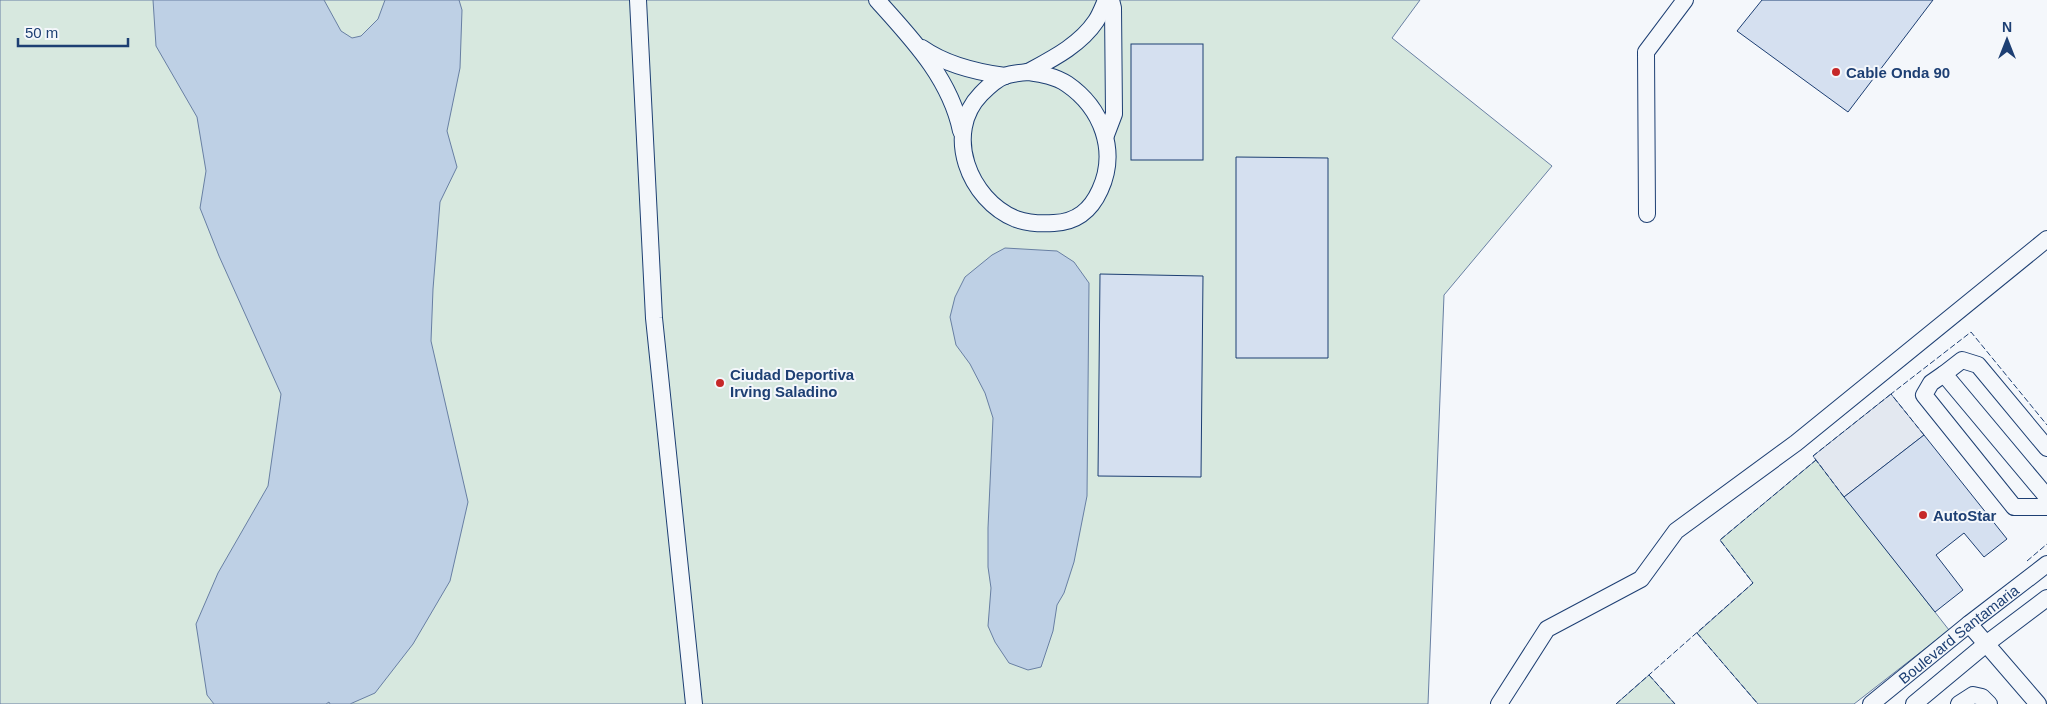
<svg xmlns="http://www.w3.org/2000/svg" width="2047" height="704" viewBox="0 0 2047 704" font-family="Helvetica,sans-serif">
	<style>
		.green { fill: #d7e8df; stroke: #687fa3 }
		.parking { fill: #e3e8f0; stroke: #687fa3 }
		.water { fill: #bed0e5; stroke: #687fa3 }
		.building { fill: #d5e0f0; stroke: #1d3f73 }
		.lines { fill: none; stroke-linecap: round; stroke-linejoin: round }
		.minor-casing { stroke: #1d3f73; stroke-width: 18 }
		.minor { stroke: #f4f7fb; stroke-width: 16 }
		.fence { stroke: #1d3f73; stroke-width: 1; stroke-dasharray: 6 2.5; stroke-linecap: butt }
		.poi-dot { fill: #c62828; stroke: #f4f7fb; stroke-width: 2 }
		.labels { text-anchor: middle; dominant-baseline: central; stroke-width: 4; stroke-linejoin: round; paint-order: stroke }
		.poi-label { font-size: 15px; font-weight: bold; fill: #1d3f73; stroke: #f4f7fb; text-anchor: start }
		.street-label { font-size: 15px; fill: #1d3f73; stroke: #f4f7fb }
	</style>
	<rect width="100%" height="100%" fill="#f4f7fb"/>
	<g class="green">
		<path d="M0 0H1420L1392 38 1552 166 1444 295 1428 704H0Z"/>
		<path d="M1816 460 1949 630 1854 704H1758L1697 633 1753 583 1720 540Z"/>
		<path d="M1649 675 1675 704H1616Z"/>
	</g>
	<path class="parking" d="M1891 394 1924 435 1844 497 1813 456Z"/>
	<g class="water">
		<path d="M153 0H324L341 31 352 38 361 36 378 19 385 0H459L462 10 460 68 447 131 457 167 440 202 433 289 431 341 468 502 450 581 413 644 375 693 350 704H330L329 702 326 704H214L207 695 196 624 218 573 268 486 281 394 219 256 200 208 206 171 197 117 156 46Z"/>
		<path d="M1005 248 1057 251 1074 262 1089 283 1087 496 1074 562 1064 593 1057 605 1053 631 1041 667 1028 670 1009 663 995 642 988 626 991 588 988 567V528L993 418 985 393 970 364 956 345 950 317 955 297 965 277 992 255Z"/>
	</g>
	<g class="building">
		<path d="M1762 0H1933L1848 112 1737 31Z"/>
		<rect x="1131" y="44" width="72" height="116"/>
		<path d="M1236 157 1328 158V358H1236Z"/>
		<path d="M1100 274 1203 276 1201 477 1098 476Z"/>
		<path d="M1924 435 2007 539 1984 557 1964 533 1936 555 1963 590 1935 612 1844 497Z"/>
	</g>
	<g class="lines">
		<g class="minor-casing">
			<g id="minor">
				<path d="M638 0 654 318 694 704"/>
				<path d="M877 0C912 39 950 78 961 131"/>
				<path d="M922 48C946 65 976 72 1005 76"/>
				<path d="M1028 72C1041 74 1055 76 1067 84 1102 108 1118 151 1100 190 1091 210 1077 222 1054 223 1041 224 1028 223 1016 219 969 200 943 133 981 94 988 87 996 79 1005 76 1012 73 1020 73 1028 72Z"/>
				<path d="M1028 72C1052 59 1080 45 1096 21 1100 15 1103 7 1106 0"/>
				<path d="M1106 135 1114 114 1113 8 1111 0"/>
				<path d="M1647 214 1646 52 1685 0"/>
				<path d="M1944 374 1931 383 1924 395 2014 507H2047"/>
				<path d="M2047 448 1978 365 1962 360 1944 374 2047 497"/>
				<path d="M1969 624 2038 704"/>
				<path d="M1499 704 1547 629 1641 579 1676 531 1796 443 2047 239"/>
				<path id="s1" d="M1871 704 1969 624 2047 564"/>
				<path d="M1914 704 1986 644 2047 598"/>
				<path d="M1959 704 1973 695 1982 697 1989 704"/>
			</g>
		</g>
		<use href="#minor" class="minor"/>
		<g class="fence">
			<path d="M1924 435 1891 394 1971 332 2047 425"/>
			<path d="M1844 497 1813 456 1891 394"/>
			<path d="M2027 561 2047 544"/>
			<path d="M1697 633 1758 704"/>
			<path d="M1649 675 1675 704"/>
			<path d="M1616 704 1753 583 1720 540 1816 460"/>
		</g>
	</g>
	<g class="poi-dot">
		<circle cx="1836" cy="72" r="5"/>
		<circle cx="720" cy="383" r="5"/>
		<circle cx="1923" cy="515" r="5"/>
	</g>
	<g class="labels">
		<g class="poi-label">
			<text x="1846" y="72">Cable Onda 90</text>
			<text x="730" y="374">Ciudad Deportiva<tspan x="730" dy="17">Irving Saladino</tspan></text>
			<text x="1933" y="515">AutoStar</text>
		</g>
		<g class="street-label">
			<text stroke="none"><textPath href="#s1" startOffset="112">Boulevard Santamaria</textPath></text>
		</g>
	</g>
	<g transform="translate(2007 40)" stroke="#f4f7fb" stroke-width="4" paint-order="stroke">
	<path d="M0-4L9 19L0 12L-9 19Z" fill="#1d3f73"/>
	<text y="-8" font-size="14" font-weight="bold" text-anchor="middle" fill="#1d3f73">N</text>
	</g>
	<path d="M18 38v8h110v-8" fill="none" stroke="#1d3f73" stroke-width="2.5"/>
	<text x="25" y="38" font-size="15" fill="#1d3f73" stroke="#f4f7fb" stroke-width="4" paint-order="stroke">50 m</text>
</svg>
